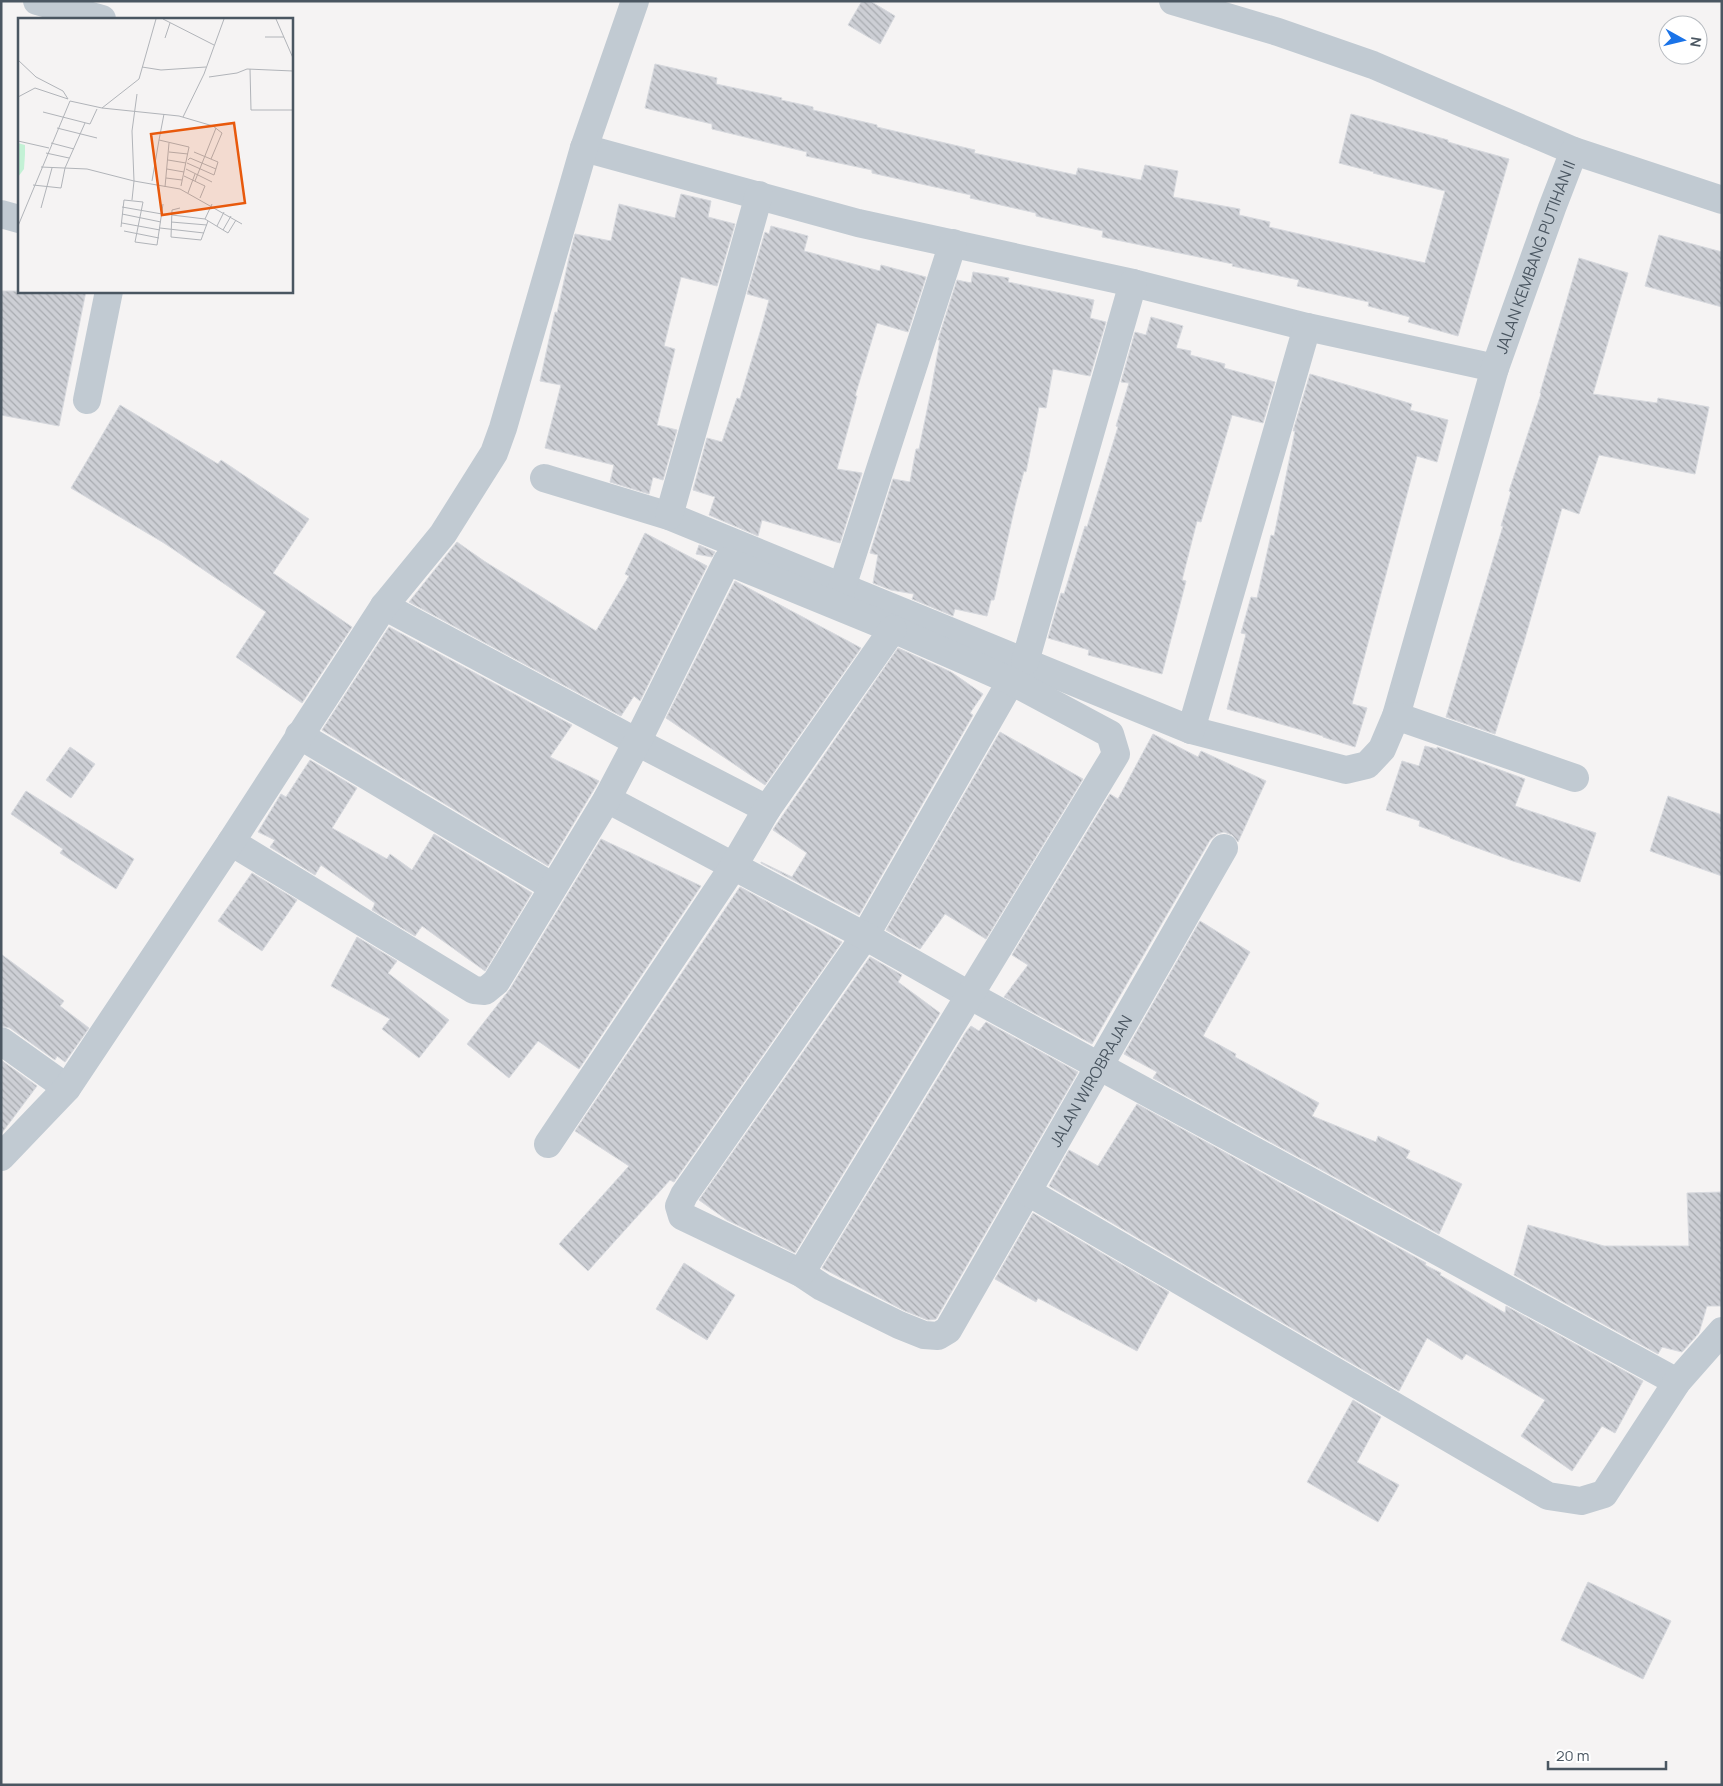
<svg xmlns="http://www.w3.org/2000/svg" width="1723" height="1786" viewBox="0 0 1723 1786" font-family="Manrope,sans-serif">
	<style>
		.building { fill: url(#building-back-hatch); stroke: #d7d9de }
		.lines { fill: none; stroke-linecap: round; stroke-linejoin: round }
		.minor { stroke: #c1cad2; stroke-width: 28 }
		.labels { text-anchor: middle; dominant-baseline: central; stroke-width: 4; stroke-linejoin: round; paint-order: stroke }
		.street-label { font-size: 16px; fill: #4a5661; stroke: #fff }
		.inset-road { fill: none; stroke: #b1b4b9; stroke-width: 1 }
		.view { fill: #e8590c; fill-opacity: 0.15; stroke: #e8590c; stroke-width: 2.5 }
		.inset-edge { fill: none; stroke: #4a5661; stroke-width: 2.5 }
	</style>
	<defs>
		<pattern id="building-back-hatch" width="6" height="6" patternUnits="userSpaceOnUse" patternTransform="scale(1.25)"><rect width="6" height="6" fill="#cdcfd5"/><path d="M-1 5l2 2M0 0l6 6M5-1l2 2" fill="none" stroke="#a8abb0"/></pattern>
	</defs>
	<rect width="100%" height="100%" fill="#f5f3f3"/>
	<g class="building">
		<path d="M862 1H870L895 16 880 44 848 25Z"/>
		<path d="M655 64 717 78 716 84 782 98 781 100 813 107V110L877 125V127L975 150 974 153 1076 175 1078 168 1141 180 1145 165 1178 171 1173 197 1240 209 1239 215 1270 222 1269 227 1425 263 1445 191 1373 173 1374 172 1339 163 1351 114 1448 140V142L1509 159 1458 336 1408 322 1410 317 1368 306 1369 302 1297 286 1299 280 1232 266 1233 264 1102 237 1103 231 1036 216V213L970 198 971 195 872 173V170L806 156 807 152 712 129V124L645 108Z"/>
		<path d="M681 194 711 201 708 217 735 224 717 286 681 277 664 346 675 349 657 425 677 430 663 480 653 477 649 494 610 482 614 465 545 448 561 385 540 381 555 312 557 313 569 258 575 234 611 241 619 204 675 218Z"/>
		<path d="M771 226 808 236 804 251 880 271 881 265 926 277 908 332 877 323 855 396H857L837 469 862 473 840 543 762 520 758 536 709 515 715 497 693 490 707 438 722 442 737 398 740 399 761 329 769 300 747 294 765 232 769 234Z"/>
		<path d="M1659 235 1722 252V307L1645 286Z"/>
		<path d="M1579 258 1628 273 1593 394 1657 403 1658 398 1709 407 1695 474 1599 455 1579 514 1562 508 1524 642 1495 734 1446 717 1503 526H1501L1511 492 1509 491 1541 394 1540 393Z"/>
		<path d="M973 272 1009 278 1008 282 1094 300 1090 318 1106 322 1090 376 1053 369 1046 408 1039 407 1026 472 1024 471 1015 506 994 600H991L987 616 955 609 953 616 912 599 914 594 891 590 873 583 878 555 870 553 893 479 910 482 916 449H919L931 391 940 340H938L957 280 971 283Z"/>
		<path d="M1 291H86L59 426 1 415Z"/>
		<path d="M1151 317 1183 326 1176 348 1191 351 1190 355 1225 364 1224 368 1275 382 1263 423 1232 415 1201 522 1197 521 1182 580 1186 581 1162 674 1088 655 1089 650 1048 638 1061 593 1064 594 1085 526 1087 527 1118 427 1116 426 1129 383 1121 382 1135 332 1146 335Z"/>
		<path d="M1310 374 1412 404 1410 410 1448 420 1437 462 1417 456 1352 704 1367 708 1355 747 1323 737V736L1227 709 1246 634 1241 633 1251 597 1257 598 1271 535 1274 536 1295 431H1293Z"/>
		<path d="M120 405 218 464 221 460 309 519 273 573 352 627 302 703 236 657 266 612 164 543 71 488Z"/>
		<path d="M645 533 707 566 640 701 634 696 621 716 409 602 457 542 484 561 596 631 629 576 625 574Z"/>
		<path d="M699 545 715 552 712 557 696 554Z"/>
		<path d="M735 581 861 648 765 785 666 718Z"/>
		<path d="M389 627 572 725 550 757 599 781 548 866 322 730Z"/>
		<path d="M898 648 951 672 983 694 970 713 973 715 859 915 761 863V862L792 877 807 853 773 830 774 828Z"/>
		<path d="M1000 732 1083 779 986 939 945 914 920 949 886 930Z"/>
		<path d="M1153 734 1198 757 1201 751 1266 781 1238 842 1232 835 1224 832 1217 834 1210 840 1092 1044 1004 997 1028 965 1012 955 1110 794 1118 799Z"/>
		<path d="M1425 746 1437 749V747L1525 779 1515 806 1596 833 1580 882 1513 861 1450 838V837L1419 826 1420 821 1386 810 1402 761 1419 766Z"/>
		<path d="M70 747 95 764 71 798 46 780Z"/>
		<path d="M310 760 357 788 332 828 387 859 390 854 412 870 434 834 532 893 485 971 422 926 415 936 372 910 375 903 321 865 315 875 270 847 275 840 258 832 281 794 286 797Z"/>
		<path d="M26 791 134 859 116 889 60 853 63 849 11 814Z"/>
		<path d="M1668 796 1722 815V876L1650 851Z"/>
		<path d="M601 839 701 886 579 1069 538 1041 509 1078 467 1044 510 989Z"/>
		<path d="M252 873 297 900 262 951 218 921Z"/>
		<path d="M740 887 842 942 674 1182 670 1180 588 1271 559 1244 629 1166 575 1131Z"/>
		<path d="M1200 921 1250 952 1203 1036 1236 1054 1235 1057 1319 1103 1312 1116 1376 1142 1378 1136 1410 1151 1406 1158 1462 1184 1439 1234 1153 1078 1157 1072 1124 1054Z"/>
		<path d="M357 937 397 961 388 973 449 1020 419 1058 382 1029 390 1019 331 986Z"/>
		<path d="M1 954 64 1001 60 1006 89 1028 65 1062 57 1056 55 1060 10 1028 1 1026Z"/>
		<path d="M870 957 902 975 898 982 940 1013 795 1253 727 1220 699 1200Z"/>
		<path d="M986 1022 1078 1072 936 1319 928 1320 905 1311 822 1268 966 1032 971 1026 979 1031Z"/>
		<path d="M1 1060 37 1086 1 1134Z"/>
		<path d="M1137 1104 1426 1263 1425 1265 1441 1273 1440 1275 1505 1313 1506 1306 1643 1381 1615 1433 1602 1426 1572 1471 1521 1436 1545 1400 1466 1354 1462 1360 1427 1338 1399 1391 1049 1186 1069 1150 1098 1166Z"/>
		<path d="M1722 1192 1721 1306H1707L1699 1333 1682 1352 1662 1347 1658 1354 1514 1275 1528 1225 1604 1246H1689L1687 1193Z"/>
		<path d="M1033 1213 1169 1292 1137 1351 1038 1298 1036 1302 995 1279Z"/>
		<path d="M684 1263 735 1295 707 1340 656 1309Z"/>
		<path d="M1353 1400 1381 1417 1357 1462 1399 1485 1378 1522 1307 1482Z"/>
		<path d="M1588 1582 1671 1621 1643 1679 1561 1640Z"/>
	</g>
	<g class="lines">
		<g class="minor">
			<path d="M37 1 102 19"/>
			<path d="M1173 1 1278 32 1373 65 1574 151"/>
			<path d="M584 148 858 223 1133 283 1307 327 1495 368"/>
			<path d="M1 214 19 219"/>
			<path d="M87 400 109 291"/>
			<path id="s1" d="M544 478 669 516 1191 730 1346 770 1367 765 1382 749 1396 716 1495 368 1552 208 1574 151 1722 200"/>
			<path d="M669 516 759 195"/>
			<path d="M842 587 953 243"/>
			<path d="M384 606 637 742 767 809"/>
			<path d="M1025 662 1133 283"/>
			<path id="s2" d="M1011 681 865 936 684 1195 679 1206 682 1216 801 1273 822 1287 899 1325 924 1335 938 1336 948 1330 1224 848"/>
			<path d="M1396 716 1575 778"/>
			<path d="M1191 730 1307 327"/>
			<path d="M299 735 553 887"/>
			<path d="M607 799 865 936 969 995 1677 1382"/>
			<path d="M231 842 474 990 485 991 496 982 607 799 637 742 727 561 893 629 1011 681 1110 734 1116 754 801 1273"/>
			<path d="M1 1041 67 1088"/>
			<path d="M548 1144 733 867 767 809 893 629"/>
			<path d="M1 1157 67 1088 231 842 384 606 443 534 494 453 503 428 584 148 635 1"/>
			<path d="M1028 1192 1548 1496 1581 1501 1604 1494 1677 1382 1722 1331"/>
		</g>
	</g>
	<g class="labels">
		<g class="street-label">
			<text stroke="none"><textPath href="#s1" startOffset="1414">JALAN KEMBANG PUTIHAN II</textPath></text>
			<text stroke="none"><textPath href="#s2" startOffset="1215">JALAN WIROBRAJAN</textPath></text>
		</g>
	</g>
	<g transform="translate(18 18)">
		<rect width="275" height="275" fill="#f5f3f3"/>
		<path d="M0 125 7 127V136L6 151 0 159Z" fill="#c3f1d5"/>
		<path class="inset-road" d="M145 1 196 27M258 1 275 40M247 19H266M147 20 152 5M0 42 18 59 45 73 50 81M124 49 143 52 188 49M232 51 233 92H275M191 59 219 55 229 51 275 53M0 79 17 70 50 81M84 90 161 98 195 108 204 115 193 141M25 94 72 106 79 91M146 96 141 122 171 129 163 168M165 99 186 56 206 1M39 110 79 120M0 123 31 130M33 125 56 131M151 134 170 136M28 135 51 140M150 142 168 145M170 142 172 140 198 151M169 145 196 157 200 144 176 134M23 149 69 151 116 163 114 113 119 76M149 151 166 154M168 151 194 164M166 158 187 168 182 180M148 160 164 162M134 163 141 122M177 163 198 110M15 167 43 170 47 150 67 105M147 169 151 125M170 175 177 156M114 182 116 163 162 171 224 206M104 189 144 196M23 190 34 150M162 190 154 192 153 219 183 222 190 203M104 196 143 204M154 197 187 201 210 215 218 202M187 201 194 186M153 204 189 207M104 205 142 212M0 208 52 83 84 90 121 61 138 1M199 208 206 194M103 209 106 182 125 184 117 224 139 227 145 186M142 210 186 215M205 212 213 198M106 213 141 220"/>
		<path class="view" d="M216 105 227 185 144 197 133 116Z"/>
		<rect width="275" height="275" class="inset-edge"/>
	</g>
	<rect width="1723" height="1786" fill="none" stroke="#4a5661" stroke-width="5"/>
	<g transform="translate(1683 40) rotate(98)"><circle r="24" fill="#ffffff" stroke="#b7bbc0"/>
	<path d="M0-4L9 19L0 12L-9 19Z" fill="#1a73e8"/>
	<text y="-8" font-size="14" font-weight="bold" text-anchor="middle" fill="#4a5661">N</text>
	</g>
	<path d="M1548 1761v8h118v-8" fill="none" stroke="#4a5661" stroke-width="2.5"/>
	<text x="1556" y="1761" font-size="15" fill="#4a5661" stroke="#ffffff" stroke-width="4" paint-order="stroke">20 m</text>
</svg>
